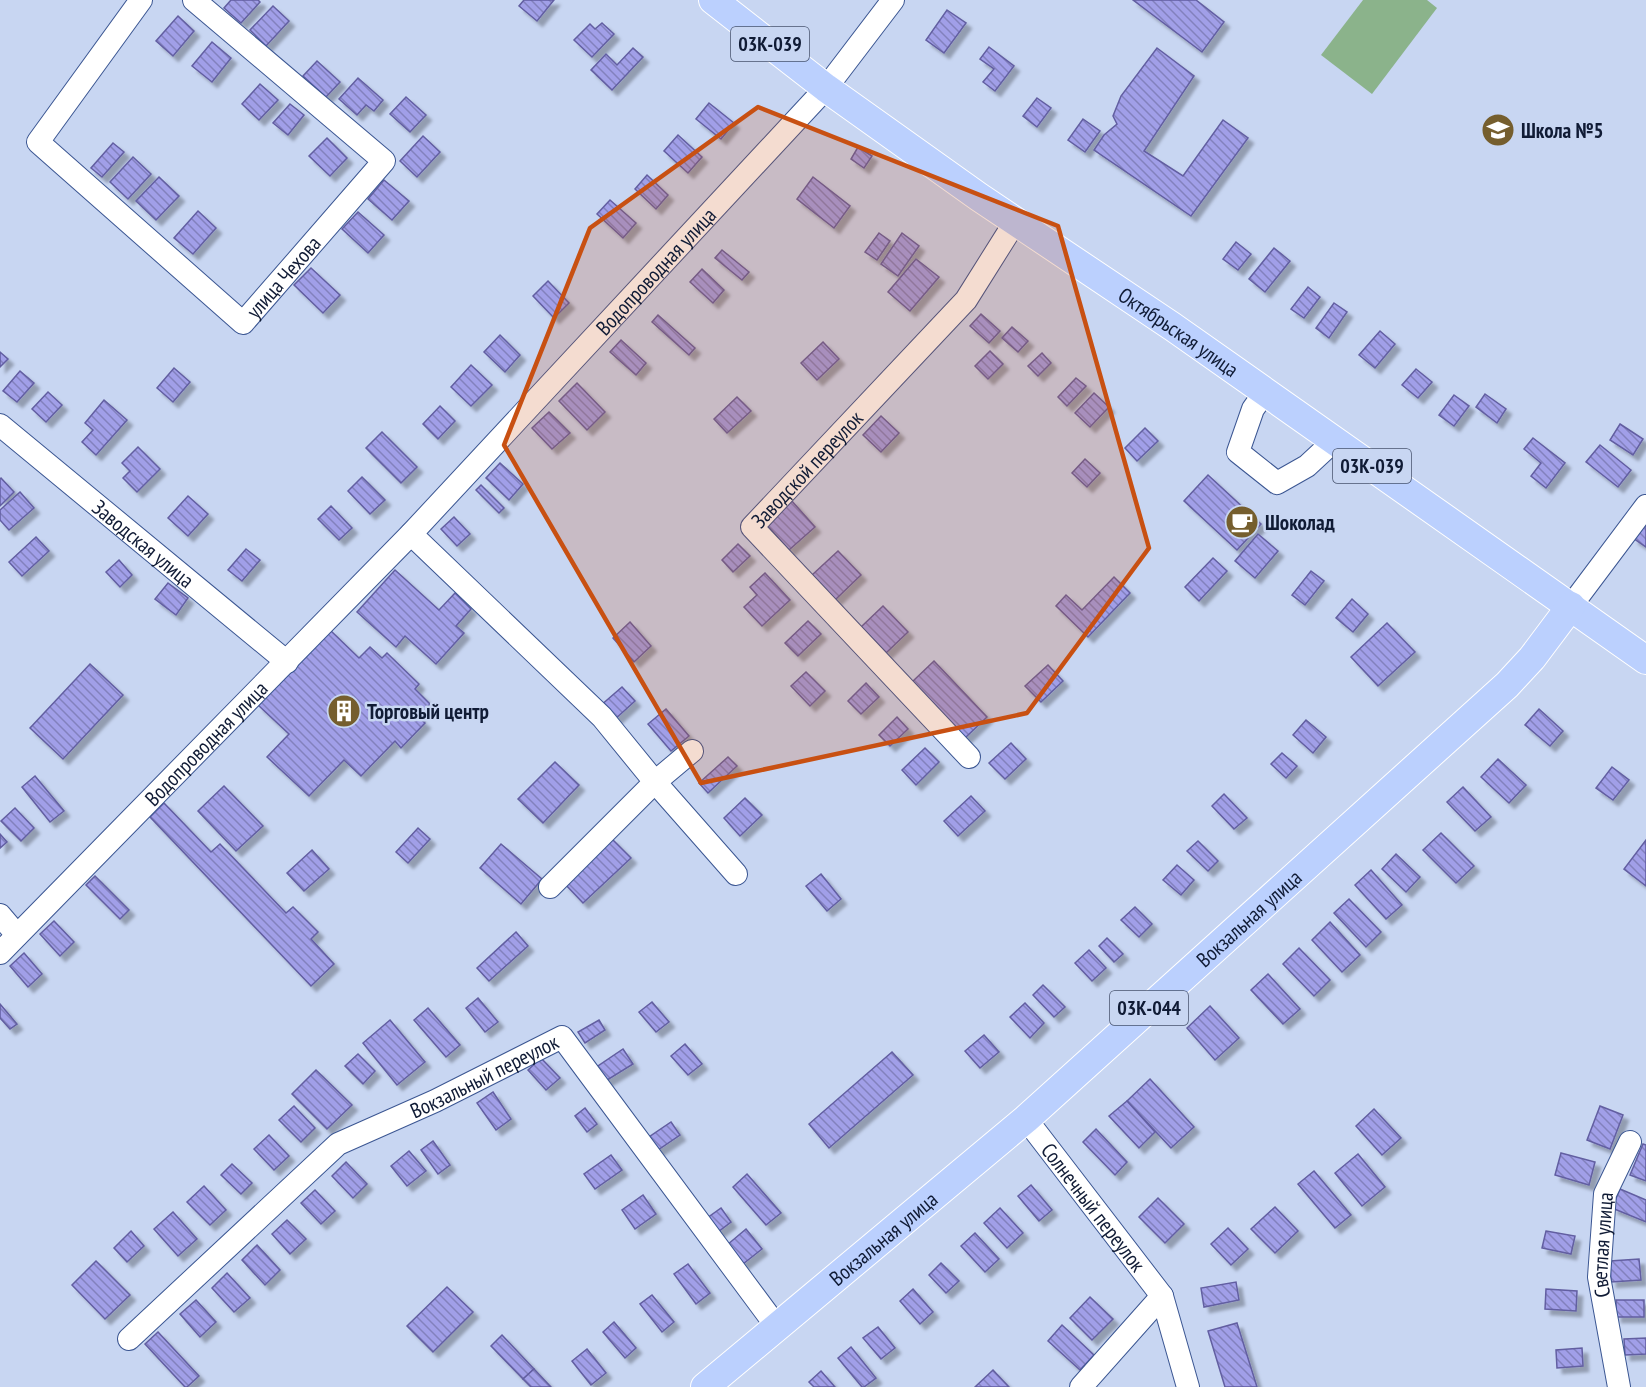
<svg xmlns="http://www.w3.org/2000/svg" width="1646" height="1387" viewBox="0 0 1646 1387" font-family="'PT Sans Narrow',sans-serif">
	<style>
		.grass { fill: #8bb38b }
		.building { fill: url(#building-back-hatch); stroke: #625ea1; stroke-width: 1.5; filter: url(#shadow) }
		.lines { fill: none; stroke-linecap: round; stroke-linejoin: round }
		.minor-casing { stroke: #3b5692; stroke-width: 24 }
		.major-casing { stroke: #fff; stroke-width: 30 }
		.minor { stroke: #fff; stroke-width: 22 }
		.major { stroke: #bbd0fe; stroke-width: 28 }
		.marked { fill: #c85012; fill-opacity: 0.2; stroke: #c85012; stroke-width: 4.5; stroke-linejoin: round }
		.labels { text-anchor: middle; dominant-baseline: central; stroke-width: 5; stroke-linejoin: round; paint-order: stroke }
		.shield { fill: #c8d6f2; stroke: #47536e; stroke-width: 1.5 }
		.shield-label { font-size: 20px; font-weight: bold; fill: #101b35 }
		.poi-label { font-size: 21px; font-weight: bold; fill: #101b35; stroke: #c8d6f2; text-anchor: start }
		.street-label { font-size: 21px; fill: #101b35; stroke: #c8d6f2 }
	</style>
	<defs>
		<pattern id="building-back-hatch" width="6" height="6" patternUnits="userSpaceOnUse" patternTransform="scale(1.5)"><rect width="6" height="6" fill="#a19fe8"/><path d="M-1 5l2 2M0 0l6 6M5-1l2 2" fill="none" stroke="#8281bd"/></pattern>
		<filter id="shadow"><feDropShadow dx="5.5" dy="5.5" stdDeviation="1.5" flood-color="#0004"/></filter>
	</defs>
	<rect width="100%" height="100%" fill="#c8d6f2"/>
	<path class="grass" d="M1363 0H1427L1437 8 1372 94 1321 55Z"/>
	<g class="building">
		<path d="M231 0H258L260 2 241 23 224 8Z"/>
		<path d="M524 0H554L537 21 519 6Z"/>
		<path d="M1133 0H1196L1224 22 1202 52Z"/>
		<path d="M273 6 289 21 266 46 250 30Z"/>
		<path d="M947 10 966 23 944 53 926 40Z"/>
		<path d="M178 16 194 31 173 56 156 41Z"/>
		<path d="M602 23 614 34 592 57 574 40 590 24 595 29Z"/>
		<path d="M212 42 231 58 212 82 192 66Z"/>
		<path d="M989 47 1014 66 995 91 983 82 994 69 980 59Z"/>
		<path d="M633 48 643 57 612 90 591 70 606 54 617 65Z"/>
		<path d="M1157 48 1194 76 1144 151 1183 176 1223 120 1248 138 1191 216 1094 150 1104 135 1117 124 1113 116 1121 96Z"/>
		<path d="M317 61 340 82 326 97 303 76Z"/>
		<path d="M358 78 383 100 374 111 366 105 357 115 339 99Z"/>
		<path d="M260 84 278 100 259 120 242 104Z"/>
		<path d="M406 97 426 115 410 132 390 114Z"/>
		<path d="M1037 98 1051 108 1037 127 1023 116Z"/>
		<path d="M709 103 734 123 721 139 696 119Z"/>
		<path d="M290 104 304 115 288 135 273 123Z"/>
		<path d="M1083 119 1100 131 1085 152 1068 140Z"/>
		<path d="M678 135 702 157 688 173 664 151Z"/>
		<path d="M423 136 440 152 417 177 400 161Z"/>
		<path d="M327 138 347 158 330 176 309 156Z"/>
		<path d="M113 143 124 152 102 177 91 168Z"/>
		<path d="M858 147 872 156 864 168 851 159Z"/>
		<path d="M133 157 151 174 128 199 110 182Z"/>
		<path d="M647 175 668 195 656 209 635 189Z"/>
		<path d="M159 177 179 196 156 220 136 201Z"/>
		<path d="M813 177 850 206 834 228 797 199Z"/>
		<path d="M384 180 409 201 392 220 368 199Z"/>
		<path d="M610 200 636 223 623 238 597 214Z"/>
		<path d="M198 211 216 228 193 254 174 238Z"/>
		<path d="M358 212 384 235 368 253 342 229Z"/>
		<path d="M879 233 890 241 877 260 865 252Z"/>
		<path d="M902 233 919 246 898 276 881 264Z"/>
		<path d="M1236 242 1251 254 1238 270 1223 259Z"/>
		<path d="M1274 248 1290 261 1265 292 1249 279Z"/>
		<path d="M722 250 749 272 742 280 715 258Z"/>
		<path d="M916 259 939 277 910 311 888 292Z"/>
		<path d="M311 268 340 295 323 313 294 285Z"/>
		<path d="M702 269 724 290 713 303 690 282Z"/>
		<path d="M548 281 569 303 554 318 533 296Z"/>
		<path d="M1308 287 1320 297 1304 318 1291 309Z"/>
		<path d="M1334 303 1347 312 1329 338 1316 328Z"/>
		<path d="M981 314 1000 331 989 343 970 326Z"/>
		<path d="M658 315 695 348 689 355 652 322Z"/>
		<path d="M1012 327 1028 341 1018 352 1002 338Z"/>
		<path d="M1380 331 1395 344 1375 368 1359 355Z"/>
		<path d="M500 335 520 355 505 372 484 352Z"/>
		<path d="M621 340 646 363 636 375 610 352Z"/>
		<path d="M823 342 839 359 817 380 801 363Z"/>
		<path d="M990 351 1003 364 988 379 975 366Z"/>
		<path d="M0 352 8 359 0 367Z"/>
		<path d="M1042 353 1051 363 1038 376 1028 366Z"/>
		<path d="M471 365 492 385 471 406 451 387Z"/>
		<path d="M174 368 190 382 173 402 157 388Z"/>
		<path d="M1416 369 1432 382 1418 398 1402 385Z"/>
		<path d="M20 371 34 383 17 402 3 391Z"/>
		<path d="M1076 378 1086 386 1067 406 1058 397Z"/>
		<path d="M577 383 605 412 587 430 559 401Z"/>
		<path d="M48 392 62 405 46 422 32 409Z"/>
		<path d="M1094 393 1109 407 1090 427 1075 413Z"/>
		<path d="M1485 394 1506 409 1497 423 1476 407Z"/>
		<path d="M1454 395 1469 406 1454 426 1439 415Z"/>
		<path d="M737 397 751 411 727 433 714 419Z"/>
		<path d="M104 400 127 420 96 455 82 442 93 430 85 423Z"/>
		<path d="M440 406 455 421 438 439 423 424Z"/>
		<path d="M549 412 570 433 552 449 532 428Z"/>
		<path d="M881 416 899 433 881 452 863 435Z"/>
		<path d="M1620 424 1643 439 1633 455 1610 440Z"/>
		<path d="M1145 428 1158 441 1137 461 1125 448Z"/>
		<path d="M382 432 417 467 401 483 366 448Z"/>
		<path d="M1533 438 1565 463 1546 488 1531 476 1541 463 1524 449Z"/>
		<path d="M1600 445 1631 470 1618 487 1586 462Z"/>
		<path d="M138 447 160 469 137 492 123 478 130 471 122 463Z"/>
		<path d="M1085 459 1100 473 1087 487 1072 473Z"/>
		<path d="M500 463 523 484 509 500 486 478Z"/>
		<path d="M1208 475 1261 524 1237 550 1184 501Z"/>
		<path d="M362 477 385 500 370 514 348 491Z"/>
		<path d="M1 478 14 492 0 506V479Z"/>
		<path d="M481 485 504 508 499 513 476 490Z"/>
		<path d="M20 492 34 508 9 530 0 520V510Z"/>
		<path d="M188 496 208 514 188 536 168 518Z"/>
		<path d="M791 500 815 527 789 550 765 523Z"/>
		<path d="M331 506 352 528 339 540 318 519Z"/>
		<path d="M454 517 470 534 457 546 441 529Z"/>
		<path d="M1646 520V547L1633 538Z"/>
		<path d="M1258 534 1278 551 1255 578 1235 561Z"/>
		<path d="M36 537 49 551 22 576 9 562Z"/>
		<path d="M738 544 750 556 733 572 722 560Z"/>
		<path d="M246 549 260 560 242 581 228 570Z"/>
		<path d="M838 551 861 575 835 600 812 575Z"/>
		<path d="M1213 558 1227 571 1199 601 1185 587Z"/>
		<path d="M119 560 132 575 120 587 106 572Z"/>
		<path d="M395 570 439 610 455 593 471 609 456 626 464 633 436 664 405 636 396 647 357 612Z"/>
		<path d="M1311 571 1324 581 1305 605 1292 595Z"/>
		<path d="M765 573 790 600 762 626 744 607 757 595 750 587Z"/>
		<path d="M1114 577 1130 593 1088 637 1056 606 1066 595 1082 610Z"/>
		<path d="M168 583 188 598 176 615 155 599Z"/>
		<path d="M1352 599 1368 614 1353 632 1336 618Z"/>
		<path d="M883 606 908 632 886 653 861 627Z"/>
		<path d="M808 621 821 634 798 656 785 643Z"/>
		<path d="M630 622 651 646 634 662 613 638Z"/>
		<path d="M1387 623 1415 652 1378 686 1351 657Z"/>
		<path d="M330 630 359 658 370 647 382 658 387 653 419 684 415 689 430 704 418 717 425 723 401 748 395 741 361 776 344 760 309 796 267 757 289 734 258 705Z"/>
		<path d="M934 661 987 717 965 738 912 682Z"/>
		<path d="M90 664 123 695 63 759 30 728Z"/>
		<path d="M1048 665 1063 681 1041 702 1025 686Z"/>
		<path d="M806 672 825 691 810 706 791 686Z"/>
		<path d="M866 683 879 697 861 714 848 701Z"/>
		<path d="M622 687 635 701 613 721 600 706Z"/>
		<path d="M666 709 689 736 671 751 648 724Z"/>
		<path d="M1539 709 1563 731 1550 746 1525 725Z"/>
		<path d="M897 717 908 729 890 746 879 735Z"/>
		<path d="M1306 720 1326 737 1313 753 1293 735Z"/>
		<path d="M1011 743 1026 759 1005 779 989 763Z"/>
		<path d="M925 748 939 762 916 785 902 770Z"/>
		<path d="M1282 753 1297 766 1286 778 1271 764Z"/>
		<path d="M728 757 737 766 708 793 699 783Z"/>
		<path d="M1498 759 1526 785 1509 803 1481 777Z"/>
		<path d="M555 762 579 785 543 823 518 799Z"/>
		<path d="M1612 767 1629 780 1613 800 1596 788Z"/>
		<path d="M35 776 64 811 50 822 22 787Z"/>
		<path d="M224 786 263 826 236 851 198 811Z"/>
		<path d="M1463 787 1491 817 1475 831 1447 802Z"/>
		<path d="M1224 794 1247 818 1234 829 1212 806Z"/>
		<path d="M971 796 985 811 958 836 944 821Z"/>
		<path d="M745 798 762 815 740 836 724 818Z"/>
		<path d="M164 803 211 852 220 844 286 913 293 907 318 932 311 939 334 964 311 986 150 817Z"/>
		<path d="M15 808 34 828 21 841 1 821Z"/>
		<path d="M418 828 430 839 408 863 396 852Z"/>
		<path d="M1441 833 1474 866 1456 883 1423 850Z"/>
		<path d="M0 834 7 842 0 848Z"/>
		<path d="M611 838 631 858 583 903 564 883Z"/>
		<path d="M1646 840V886L1624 869Z"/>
		<path d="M1198 841 1218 861 1208 871 1187 851Z"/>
		<path d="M501 844 542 879 521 904 480 868Z"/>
		<path d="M312 850 329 869 304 891 287 873Z"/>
		<path d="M1396 854 1420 877 1406 892 1382 869Z"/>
		<path d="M1177 865 1194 880 1181 895 1163 880Z"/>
		<path d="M1371 870 1402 905 1386 919 1355 885Z"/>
		<path d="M821 874 841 899 827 911 806 886Z"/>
		<path d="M95 876 129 910 120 919 86 885Z"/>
		<path d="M1349 899 1381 932 1366 947 1334 913Z"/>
		<path d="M1135 907 1152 924 1139 937 1121 920Z"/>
		<path d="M54 921 74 942 60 956 40 934Z"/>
		<path d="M1330 922 1360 955 1342 972 1312 940Z"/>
		<path d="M516 932 528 946 489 981 477 968Z"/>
		<path d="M1107 938 1123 954 1114 962 1099 946Z"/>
		<path d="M1299 948 1330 980 1314 996 1283 964Z"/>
		<path d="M1089 950 1106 968 1092 981 1075 963Z"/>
		<path d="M24 953 42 974 28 987 10 966Z"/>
		<path d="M1268 974 1300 1009 1283 1024 1251 990Z"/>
		<path d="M1043 985 1065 1007 1054 1017 1033 995Z"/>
		<path d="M478 998 498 1022 485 1032 466 1008Z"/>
		<path d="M652 1002 669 1022 656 1032 639 1012Z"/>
		<path d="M1025 1003 1044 1023 1030 1038 1010 1017Z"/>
		<path d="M0 1004 17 1024 10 1029 0 1018Z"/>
		<path d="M1210 1006 1239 1038 1215 1060 1187 1028Z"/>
		<path d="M428 1008 460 1045 446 1057 414 1020Z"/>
		<path d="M390 1020 425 1062 397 1085 363 1043Z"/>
		<path d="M599 1020 605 1030 585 1043 578 1032Z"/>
		<path d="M984 1035 999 1052 980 1068 965 1051Z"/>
		<path d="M685 1044 702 1064 688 1075 671 1056Z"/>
		<path d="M623 1049 633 1064 604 1082 595 1068Z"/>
		<path d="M892 1052 913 1075 829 1148 809 1124Z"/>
		<path d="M358 1054 375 1071 363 1084 345 1066Z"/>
		<path d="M541 1058 560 1078 546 1090 528 1070Z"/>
		<path d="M316 1070 352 1105 327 1129 292 1094Z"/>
		<path d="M1150 1079 1194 1127 1171 1148 1127 1101Z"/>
		<path d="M493 1092 511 1119 496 1130 477 1103Z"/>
		<path d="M1127 1101 1155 1132 1139 1148 1109 1116Z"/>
		<path d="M294 1106 315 1128 301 1142 279 1120Z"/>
		<path d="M1600 1106 1623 1115 1610 1149 1587 1140Z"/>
		<path d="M585 1108 597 1124 587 1132 575 1116Z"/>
		<path d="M1374 1109 1401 1138 1382 1155 1356 1126Z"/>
		<path d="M671 1122 680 1135 655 1152 646 1139Z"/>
		<path d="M1096 1129 1127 1162 1115 1175 1083 1142Z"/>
		<path d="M269 1135 289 1156 274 1170 254 1149Z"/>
		<path d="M433 1141 450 1165 438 1174 421 1150Z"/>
		<path d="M1643 1144 1646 1145V1181L1630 1175Z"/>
		<path d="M409 1151 426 1171 407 1186 391 1166Z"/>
		<path d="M1561 1153 1595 1162 1589 1185 1555 1175Z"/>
		<path d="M1358 1154 1385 1187 1362 1206 1335 1173Z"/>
		<path d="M611 1155 622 1170 595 1189 584 1174Z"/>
		<path d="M346 1162 367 1184 353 1198 332 1176Z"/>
		<path d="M232 1164 252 1183 241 1194 221 1175Z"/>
		<path d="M1314 1171 1351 1215 1335 1228 1298 1184Z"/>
		<path d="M747 1174 781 1213 766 1225 733 1187Z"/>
		<path d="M1031 1185 1052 1210 1039 1221 1018 1196Z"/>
		<path d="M204 1186 226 1210 210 1225 187 1202Z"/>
		<path d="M1620 1189 1646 1200V1222L1612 1208Z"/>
		<path d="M315 1190 335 1211 321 1224 301 1203Z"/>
		<path d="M643 1195 656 1214 635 1229 622 1210Z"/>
		<path d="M1158 1198 1184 1224 1165 1243 1139 1217Z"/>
		<path d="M1275 1207 1298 1231 1275 1253 1251 1229Z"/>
		<path d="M721 1208 731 1222 714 1235 703 1221Z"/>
		<path d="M1000 1208 1023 1233 1007 1248 984 1223Z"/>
		<path d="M173 1212 197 1239 178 1256 154 1229Z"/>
		<path d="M287 1220 306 1239 290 1254 272 1234Z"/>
		<path d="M1228 1228 1248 1249 1231 1265 1211 1244Z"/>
		<path d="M746 1229 762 1249 743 1264 727 1245Z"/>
		<path d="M131 1231 144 1246 127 1262 114 1248Z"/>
		<path d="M1546 1231 1575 1236 1571 1254 1542 1248Z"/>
		<path d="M975 1233 999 1259 985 1272 961 1246Z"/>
		<path d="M257 1245 280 1270 265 1285 242 1260Z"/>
		<path d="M1639 1259 1641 1280 1611 1282 1610 1261Z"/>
		<path d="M96 1261 130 1295 105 1319 72 1285Z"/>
		<path d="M941 1263 959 1281 946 1293 929 1275Z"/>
		<path d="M688 1264 710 1293 696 1304 674 1274Z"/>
		<path d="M227 1273 250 1298 234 1312 212 1288Z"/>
		<path d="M1236 1282 1239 1300 1204 1307 1201 1288Z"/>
		<path d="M447 1287 473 1312 433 1352 407 1326Z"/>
		<path d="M913 1289 933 1312 920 1324 900 1301Z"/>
		<path d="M1546 1289 1577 1291 1576 1311 1545 1309Z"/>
		<path d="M652 1295 674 1322 662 1332 640 1304Z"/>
		<path d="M1090 1297 1113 1319 1092 1340 1070 1318Z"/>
		<path d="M196 1300 216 1322 200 1337 180 1314Z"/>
		<rect x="1616" y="1300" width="28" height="17"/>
		<path d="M614 1322 636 1348 625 1358 603 1332Z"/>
		<path d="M1237 1323 1257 1387H1225L1208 1331Z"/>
		<path d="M1062 1325 1094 1355 1080 1370 1048 1341Z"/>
		<path d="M878 1327 895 1348 881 1359 863 1338Z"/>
		<path d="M158 1332 199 1376 187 1387H185L145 1344Z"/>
		<path d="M502 1335 534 1369 523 1379 491 1346Z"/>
		<path d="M1646 1338V1354L1625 1355 1624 1339Z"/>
		<path d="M851 1347 876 1378 864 1387H862L838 1358Z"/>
		<path d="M1582 1348 1583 1366 1557 1368 1556 1350Z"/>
		<path d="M587 1349 606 1373 591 1385 572 1361Z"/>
		<path d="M534 1369 551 1387H531L523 1379Z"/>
		<path d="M993 1370 1009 1387H975Z"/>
		<path d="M821 1371 835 1387H814L809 1382Z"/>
	</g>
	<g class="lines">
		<g class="minor-casing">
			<g id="minor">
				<path id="s1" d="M141 0 38 142 243 323 384 161 194 0"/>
				<path d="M1265 392 1253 409 1238 452 1277 483 1307 466 1335 440"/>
				<path id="s2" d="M0 425 287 662"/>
				<path d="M411 534 602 717 655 782 736 874"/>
				<path d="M1571 606 1646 506"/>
				<path id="s3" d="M969 757 752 527 966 300 1015 222"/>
				<path d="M550 887 655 782 692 751"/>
				<path d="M0 915 17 935"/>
				<path id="s4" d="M0 953 411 534 826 88 893 0"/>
				<path id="s5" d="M1026 1119 1162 1296 1188 1387"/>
				<path id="s6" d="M129 1339 338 1144 435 1101 562 1037 777 1327"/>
				<path d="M1081 1387 1162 1296"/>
				<path id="s7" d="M1619 1387 1599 1277 1605 1194 1630 1142"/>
			</g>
		</g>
		<g class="major-casing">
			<g id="major">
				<path id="s8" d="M713 0 826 88 979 197 1173 327 1646 660"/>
				<path id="s9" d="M705 1387 1026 1119 1507 685 1532 658 1571 606"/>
			</g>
		</g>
		<use href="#minor" class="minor"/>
		<use href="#major" class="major"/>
	</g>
	<path class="marked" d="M758 107 1058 226 1149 548 1027 713 701 783 504 445 590 228Z"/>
	<defs>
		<g id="school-disc" transform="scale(1.725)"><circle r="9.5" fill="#755e2e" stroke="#c8d6f2"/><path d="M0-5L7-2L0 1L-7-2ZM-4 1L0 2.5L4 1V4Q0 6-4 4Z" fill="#fff"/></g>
		<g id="cafe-disc" transform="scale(1.725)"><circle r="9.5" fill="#755e2e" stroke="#c8d6f2"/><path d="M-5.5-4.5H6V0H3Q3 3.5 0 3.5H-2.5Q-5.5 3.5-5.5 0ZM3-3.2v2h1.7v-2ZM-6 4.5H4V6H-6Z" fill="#fff"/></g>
		<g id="building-disc" transform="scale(1.725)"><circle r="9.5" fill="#755e2e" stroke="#c8d6f2"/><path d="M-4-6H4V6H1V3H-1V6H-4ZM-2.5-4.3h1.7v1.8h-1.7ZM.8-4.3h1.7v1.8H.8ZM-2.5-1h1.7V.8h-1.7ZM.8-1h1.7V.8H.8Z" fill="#fff"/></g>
	</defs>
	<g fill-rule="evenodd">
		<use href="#school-disc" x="1498" y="130"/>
		<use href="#cafe-disc" x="1242" y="522"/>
		<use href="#building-disc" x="344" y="711"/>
	</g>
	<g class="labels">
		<g class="shield">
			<rect x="731" y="27" width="78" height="34" rx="4.5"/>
			<rect x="1333" y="449" width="78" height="34" rx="4.5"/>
			<rect x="1110" y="991" width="78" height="34" rx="4.5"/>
		</g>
		<g class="shield-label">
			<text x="770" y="44">03К-039</text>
			<text x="1372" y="466">03К-039</text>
			<text x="1149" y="1008">03К-044</text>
		</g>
		<g class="poi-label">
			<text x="1521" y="130">Школа №5</text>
			<text x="1265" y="522">Шоколад</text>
			<text x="367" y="711">Торговый центр</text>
		</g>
		<g class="street-label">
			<text stroke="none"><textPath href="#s4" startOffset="946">Водопроводная улица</textPath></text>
			<text stroke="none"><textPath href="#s1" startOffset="510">улица Чехова</textPath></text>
			<text stroke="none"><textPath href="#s8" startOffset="572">Октябрьская улица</textPath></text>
			<text stroke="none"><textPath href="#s3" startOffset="396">Заводской переулок</textPath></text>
			<text stroke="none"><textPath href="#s2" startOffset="186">Заводская улица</textPath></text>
			<text stroke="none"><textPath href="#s4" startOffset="294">Водопроводная улица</textPath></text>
			<text stroke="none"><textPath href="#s9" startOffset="718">Вокзальная улица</textPath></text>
			<text stroke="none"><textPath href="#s6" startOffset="447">Вокзальный переулок</textPath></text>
			<text stroke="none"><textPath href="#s5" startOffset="111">Солнечный переулок</textPath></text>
			<text stroke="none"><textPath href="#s9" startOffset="232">Вокзальная улица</textPath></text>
			<text stroke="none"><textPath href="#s7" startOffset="144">Светлая улица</textPath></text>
		</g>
	</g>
</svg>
